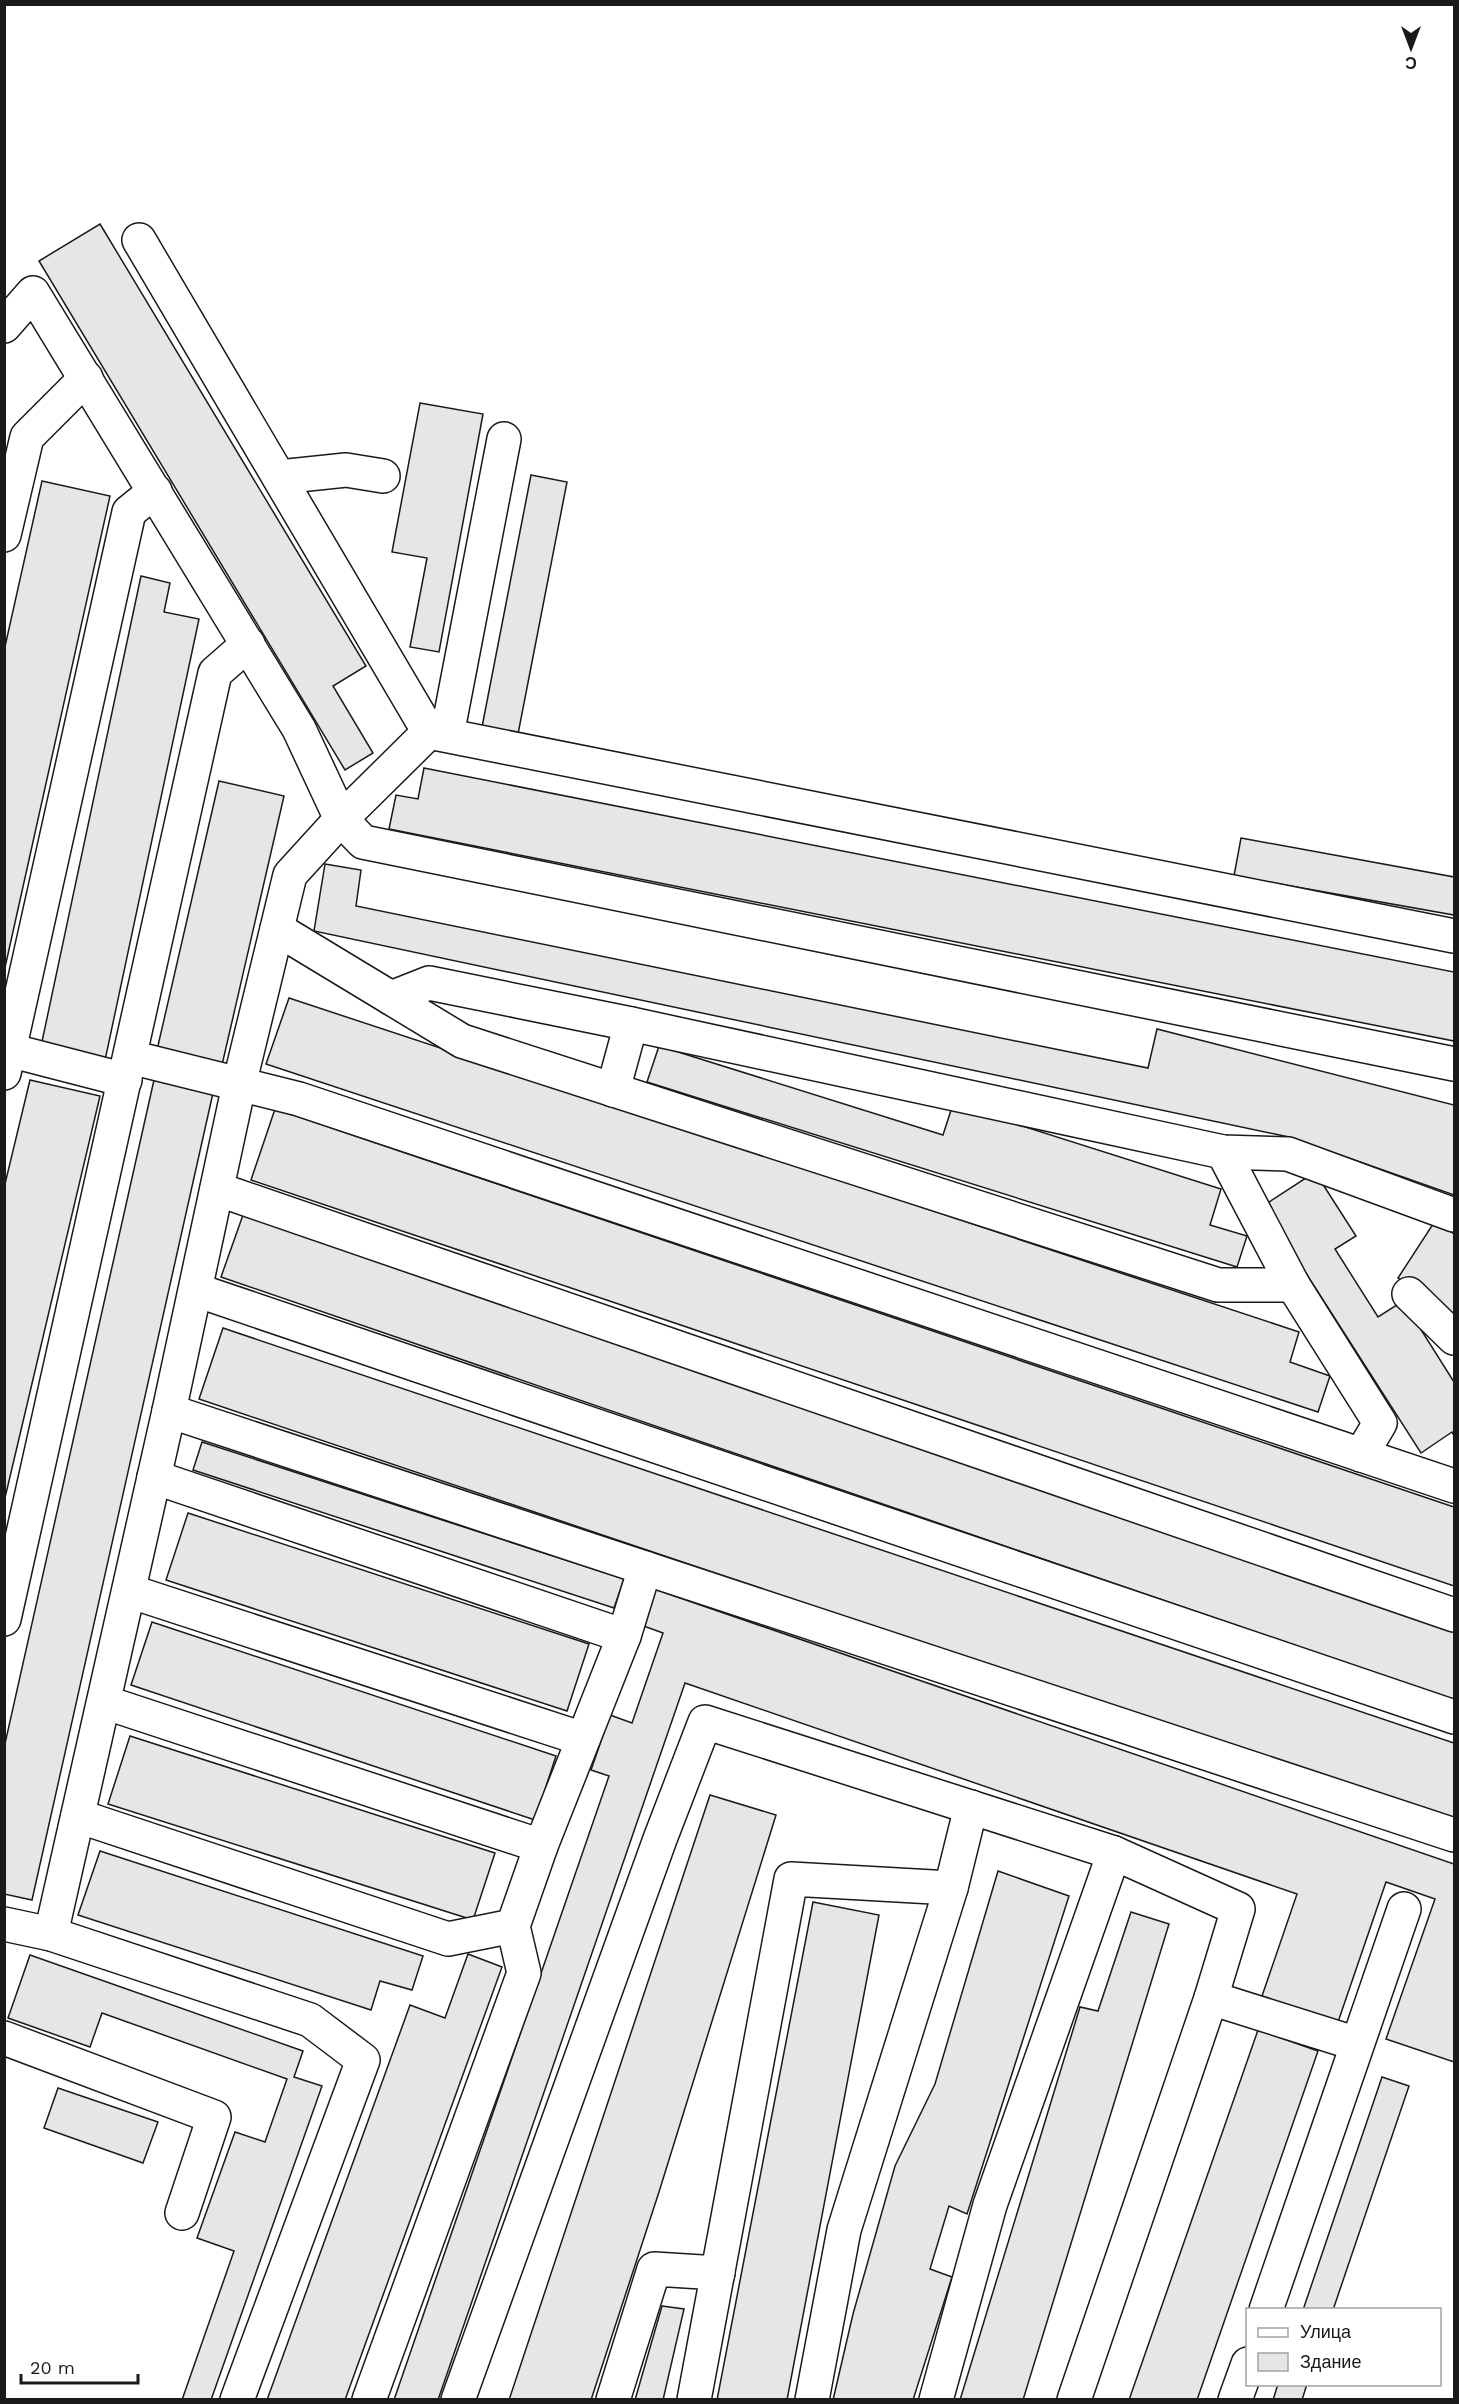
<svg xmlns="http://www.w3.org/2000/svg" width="1459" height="2404" viewBox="0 0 1459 2404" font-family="'Work Sans',sans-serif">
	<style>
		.building { fill: #e6e6e6; stroke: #1a1a1a; stroke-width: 1.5 }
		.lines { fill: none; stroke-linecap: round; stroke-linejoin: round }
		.minor-casing { stroke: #1a1a1a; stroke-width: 36 }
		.minor { stroke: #fff; stroke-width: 33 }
	</style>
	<rect width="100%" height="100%" fill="#fff"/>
	<g class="building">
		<path d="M100 224 366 666 333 686 373 753 345 770 39 261Z"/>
		<path d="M420 403 483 414 439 652 410 647 427 558 392 552Z"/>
		<path d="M531 475 567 482 518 734 482 727Z"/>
		<path d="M42 481 110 496 4 972V651Z"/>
		<path d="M141 576 170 583 164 612 199 619 104 1065 40 1051Z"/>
		<path d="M424 768 1454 972V1041L389 829 396 795 418 799Z"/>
		<path d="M219 781 284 796 222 1065 157 1050Z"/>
		<path d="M1241 838 1454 877V915L1234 876Z"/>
		<path d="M325 864 361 870 356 906 1148 1068 1157 1029 1454 1105V1195L1289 1137 314 931Z"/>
		<path d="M289 998 1299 1332 1290 1362 1330 1376 1318 1412 266 1064Z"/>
		<path d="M659 1046 943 1135 953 1104 1221 1189 1210 1225 1247 1236 1237 1267 647 1082Z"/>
		<path d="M30 1080 100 1096 4 1502V1188Z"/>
		<path d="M154 1080 213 1093 32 1900 4 1894V1748Z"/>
		<path d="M275 1109 1454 1507V1586L251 1180Z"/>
		<path d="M1315 1172 1356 1236 1335 1249 1378 1317 1403 1301 1454 1382V1436L1452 1432 1421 1453 1263 1206Z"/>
		<path d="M243 1215 1454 1630V1700L221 1277Z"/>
		<path d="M1435 1221 1454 1234V1315L1398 1278Z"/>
		<path d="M223 1328 1454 1743V1822L199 1399Z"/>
		<path d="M202 1442 624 1579 614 1608 193 1470Z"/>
		<path d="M188 1513 589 1644 567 1711 166 1580Z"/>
		<path d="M651 1588 1454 1864V2062L1386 2039 1435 1899 1386 1882 1338 2022 1262 1996 1297 1894 685 1683 438 2400H394L609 1776 591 1770 610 1715 632 1723 663 1633 638 1624Z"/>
		<path d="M152 1622 556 1756 535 1820 131 1685Z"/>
		<path d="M130 1736 495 1853 473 1920 108 1804Z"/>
		<path d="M710 1795 776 1815 659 2192 591 2400H509Z"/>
		<path d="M100 1851 423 1956 412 1990 380 1981 371 2010 78 1915Z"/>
		<path d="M998 1871 1069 1896 967 2214 949 2206 930 2269 952 2277 913 2400H833L853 2314 895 2166 935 2084Z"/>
		<path d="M813 1902 879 1915 787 2400H717Z"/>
		<path d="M1131 1912 1169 1924 1023 2400H960L1080 2007 1098 2011Z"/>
		<path d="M468 1954 502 1967 345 2400H267L410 2005 445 2018Z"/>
		<path d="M30 1955 303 2051 294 2077 322 2086 211 2400H182L234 2251 197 2238 235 2132 265 2142 287 2079 102 2013 90 2047 8 2018Z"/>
		<path d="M1258 2030 1318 2051 1197 2400H1129Z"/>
		<path d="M1382 2077 1409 2086 1333 2310H1303Z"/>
		<path d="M58 2088 158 2122 143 2163 44 2128Z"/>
		<path d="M662 2306 684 2309 663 2400H635Z"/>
		<path d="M1278 2384H1307L1302 2400H1273Z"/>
	</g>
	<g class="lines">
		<g class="minor-casing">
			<g id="minor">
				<path d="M139 240 429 732 1454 936"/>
				<path d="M4 326 33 293 299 729 341 819 363 842 1454 1064"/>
				<path d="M279 477 346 470 383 476"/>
				<path d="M4 535 27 437 86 378"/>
				<path d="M447 735 504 439"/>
				<path d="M277 929 391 998 429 983 631 1024 1223 1152 1288 1154 1454 1215"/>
				<path d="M391 998 462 1041 1218 1285H1293"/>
				<path d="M9 1050 125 1080"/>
				<path d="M130 1057 299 1099 1454 1486"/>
				<path d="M4 1073 129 512 155 491"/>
				<path d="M613 1090 631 1024"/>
				<path d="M1223 1152 1293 1285 1380 1423 1361 1455"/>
				<path d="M217 1189 1454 1615"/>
				<path d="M196 1290 1454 1717"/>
				<path d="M1409 1294 1454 1338"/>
				<path d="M169 1411 1454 1835"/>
				<path d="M154 1477 624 1636"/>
				<path d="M129 1591 583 1739"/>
				<path d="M4 1619 215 673 248 644"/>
				<path d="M104 1702 541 1846"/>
				<path d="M78 1816 448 1939 513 1926"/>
				<path d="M4 1924 51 1934 310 2020 363 2060 237 2400"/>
				<path d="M51 1934 169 1411 239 1085 290 875 341 819 429 732"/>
				<path d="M1211 1998 1357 2044"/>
				<path d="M4 2038 214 2117 182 2213"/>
				<path d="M1266 2310 1404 1909"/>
				<path d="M369 2400 524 1973 513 1926 541 1846 624 1636 645 1568"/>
				<path d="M458 2400 660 1839 705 1722 1114 1853 1238 1909 1211 1998 1074 2400"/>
				<path d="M613 2400 654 2269 718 2273"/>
				<path d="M694 2400 791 1879 951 1888"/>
				<path d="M812 2400 844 2230 951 1888 971 1807"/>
				<path d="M936 2400 990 2205 1114 1853"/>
				<path d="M1235 2400 1248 2364"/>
			</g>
		</g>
		<use href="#minor" class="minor"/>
	</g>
	<rect width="1459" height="2404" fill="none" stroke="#1a1a1a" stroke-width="12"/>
	<rect x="1246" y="2308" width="195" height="78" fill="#ffffff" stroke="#a3a3a3" stroke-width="1.5"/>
	<rect x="1258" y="2328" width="30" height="9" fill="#ffffff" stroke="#a3a3a3" stroke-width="1.5"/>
	<text x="1300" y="2338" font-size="18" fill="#1a1a1a">Улица</text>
	<rect x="1258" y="2353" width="30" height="18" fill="#e6e6e6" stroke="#a3a3a3" stroke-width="1.5"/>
	<text x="1300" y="2368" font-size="18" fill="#1a1a1a">Здание</text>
	<g transform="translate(1411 48) rotate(180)" stroke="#ffffff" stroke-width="4.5" paint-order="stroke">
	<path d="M0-4.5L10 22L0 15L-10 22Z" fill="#1a1a1a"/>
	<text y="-9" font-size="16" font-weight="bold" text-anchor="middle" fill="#1a1a1a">С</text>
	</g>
	<path d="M21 2374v9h117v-9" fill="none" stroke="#1a1a1a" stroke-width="3"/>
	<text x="30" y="2374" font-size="18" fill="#1a1a1a" stroke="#ffffff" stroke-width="4.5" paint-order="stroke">20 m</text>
</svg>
